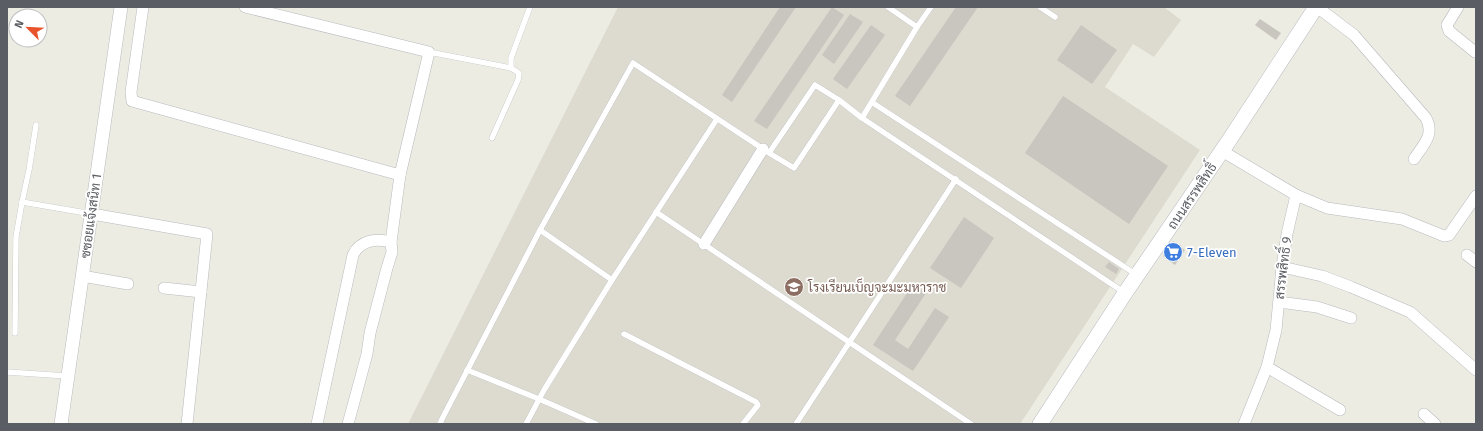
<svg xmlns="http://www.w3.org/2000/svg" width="1483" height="431" viewBox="0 0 1483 431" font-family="'Fira Sans',Sarabun,sans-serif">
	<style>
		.education { fill: #dddbd0 }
		.building { fill: #c8c6bf }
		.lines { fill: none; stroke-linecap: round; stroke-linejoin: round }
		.service-casing { stroke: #b7b9be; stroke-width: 6 }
		.minor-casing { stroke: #b7b9be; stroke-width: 12 }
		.tertiary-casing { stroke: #b7b9be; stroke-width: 14 }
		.secondary-casing { stroke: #b7bac0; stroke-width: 16 }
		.service { stroke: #fff; stroke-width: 5.5 }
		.minor { stroke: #fff; stroke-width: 11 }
		.tertiary { stroke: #fff; stroke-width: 13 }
		.secondary { stroke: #fff; stroke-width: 15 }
		.labels { text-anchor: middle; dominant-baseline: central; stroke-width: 3.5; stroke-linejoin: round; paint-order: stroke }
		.street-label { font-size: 13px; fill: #5a5d63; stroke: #fff }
		.shop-label { font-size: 13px; fill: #366cbe; stroke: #fff; text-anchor: start }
		.education-label { font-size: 13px; fill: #785e54; stroke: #fff; text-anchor: start }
	</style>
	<rect width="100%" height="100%" fill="#edece2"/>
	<path class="education" d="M618 7H1164L1181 20 1154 57 1133 44 1105 87 1200 150 1020 424H408Z"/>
	<g class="building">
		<path d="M780 7H796L732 102 722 95Z"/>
		<path d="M832 7 844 15 767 129 754 121Z"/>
		<path d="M956 7H978L910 106 895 96Z"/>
		<path d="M850 14 863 22 834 64 822 55Z"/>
		<path d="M1260 19 1281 33 1276 40 1255 25Z"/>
		<path d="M871 25 885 35 847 89 833 79Z"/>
		<path d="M1081 25 1117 50 1092 84 1057 60Z"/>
		<path d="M1063 96 1168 166 1129 224 1025 153Z"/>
		<path d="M964 217 994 238 961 288 930 268Z"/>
		<path d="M1173 241 1185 250 1175 265 1163 256Z"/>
		<path d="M1109 262 1119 269 1116 274 1105 267Z"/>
		<path d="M913 284 926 293 895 340 908 349 935 308 949 317 913 371 873 345Z"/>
	</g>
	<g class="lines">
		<g class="service-casing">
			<g id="service">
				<path d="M1040 7 1055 17"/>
				<path d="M917 27 931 7"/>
				<path d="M429 52 511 68"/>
				<path d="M839 100 794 168 769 153 815 85 839 100 862 118 1125 293"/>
				<path d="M873 103 1137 275"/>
				<path d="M862 118 917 27 888 7"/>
				<path d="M36 125 29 170 22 202 92 214"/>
				<path d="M492 138 518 80 519 73 511 68V58L530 7"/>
				<path d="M656 212 971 424"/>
				<path d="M612 280 540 230 633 63 763 149"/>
				<path d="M15 333 16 237 22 202"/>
				<path d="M624 334 756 402 758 405 743 424"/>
				<path d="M467 370 539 399 596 424"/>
				<path d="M7 372 67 376"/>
				<path d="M440 424 442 419 540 230"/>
				<path d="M526 424 544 390 612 280 717 119"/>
				<path d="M796 424 956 179"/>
			</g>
		</g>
		<g class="minor-casing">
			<g id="minor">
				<path d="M143 7 131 92 132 101 400 175"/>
				<path d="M245 7 429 52 400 175 391 242C377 238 360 240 353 255L317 424"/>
				<path d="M1317 7 1354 35 1426 118C1435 135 1423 145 1414 159"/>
				<path d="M1458 7 1447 25 1449 31 1475 52"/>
				<path d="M1222 151 1296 195 1287 234 1282 267 1276 330 1267 367 1244 424"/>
				<path d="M1296 195 1327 208 1402 219 1444 236 1449 235 1476 196"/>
				<path d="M92 214 207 234 187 424"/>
				<path d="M704 244 763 149"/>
				<path d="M1467 255 1476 262"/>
				<path d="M1282 267 1322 276 1351 287 1410 312 1476 370"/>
				<path d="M82 276 128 284"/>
				<path d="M164 288 201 292"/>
				<path d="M1279 302 1317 307 1351 318"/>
				<path d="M1267 367 1340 410"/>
				<path d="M1424 414 1435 424"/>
				<path d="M348 424 367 354 370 333 387 268 392 252 391 242"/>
			</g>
		</g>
		<g class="tertiary-casing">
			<path id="tertiary" d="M61 424 121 7"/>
		</g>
		<g class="secondary-casing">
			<path id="secondary" d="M1040 424 1125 293 1230 139 1316 7"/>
		</g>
		<use href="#service" class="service"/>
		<use href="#minor" class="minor"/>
		<use href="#tertiary" class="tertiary"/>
		<use href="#secondary" class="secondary"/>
	</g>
	<defs>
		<g id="supermarket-disc" transform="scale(1)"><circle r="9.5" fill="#3f7fe0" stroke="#fff"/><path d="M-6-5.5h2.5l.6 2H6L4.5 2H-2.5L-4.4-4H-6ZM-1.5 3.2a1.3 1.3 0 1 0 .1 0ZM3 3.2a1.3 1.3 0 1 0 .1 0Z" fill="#fff"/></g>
		<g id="school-disc" transform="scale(1)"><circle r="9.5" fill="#8d6e63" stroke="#fff"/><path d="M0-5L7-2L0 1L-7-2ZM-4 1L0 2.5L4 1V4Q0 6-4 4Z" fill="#fff"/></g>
	</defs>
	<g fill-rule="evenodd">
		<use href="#supermarket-disc" x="1173" y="252"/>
		<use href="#school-disc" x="794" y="287"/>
	</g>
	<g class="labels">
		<g class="street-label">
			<text transform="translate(1192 196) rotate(-56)">ถนนสรรพสิทธิ์</text>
			<text transform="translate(91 216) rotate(-82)">ซซอยแจ้งสนิท 1</text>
			<text transform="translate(1283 268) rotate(-83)">สรรพสิทธิ์ 9</text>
		</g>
		<g class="shop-label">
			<text x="1187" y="252">7-Eleven</text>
		</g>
		<g class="education-label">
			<text x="808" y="287">โรงเรียนเบ็ญจะมะมหาราช</text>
		</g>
	</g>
	<rect width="1483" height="431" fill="none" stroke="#5a5d63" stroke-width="16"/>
	<g transform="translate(28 28) rotate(294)"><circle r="19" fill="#ffffff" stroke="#bdbec1"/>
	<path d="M0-3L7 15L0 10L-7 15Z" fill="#e9532c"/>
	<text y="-6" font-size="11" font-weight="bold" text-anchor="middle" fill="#5a5d63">N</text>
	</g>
</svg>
